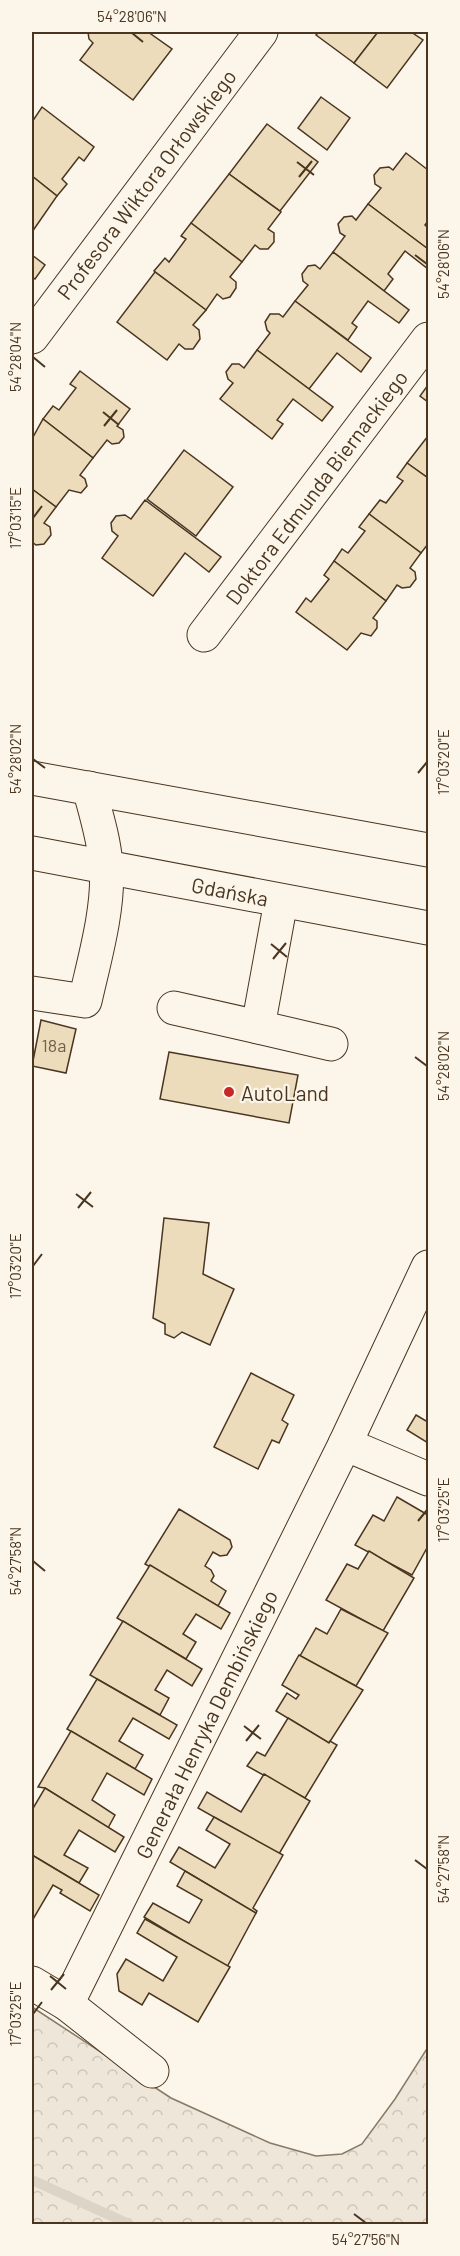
<svg xmlns="http://www.w3.org/2000/svg" width="460" height="2256" viewBox="0 0 460 2256" font-family="Barlow,sans-serif">
	<style>
		.forest { fill: url(#forest-crowns); stroke: #887966; stroke-width: 1.5 }
		.lines { fill: none; stroke-linecap: round; stroke-linejoin: round }
		.stream { stroke: #dcd4c6; stroke-width: 10 }
		.building { fill: #ecdcbc; stroke: #4a3520; stroke-width: 1.5 }
		.minor-casing { stroke: #4a3520; stroke-width: 35 }
		.major-casing { stroke: #4a3520; stroke-width: 35 }
		.minor { stroke: #fbf6e9; stroke-width: 33 }
		.major { stroke: #fbf6e9; stroke-width: 33 }
		.ticks { fill: none; stroke: #4a3520; stroke-width: 2 }
		.poi-dot { fill: #c62828; stroke: #fbf6e9; stroke-width: 2 }
		.labels { text-anchor: middle; dominant-baseline: central; stroke-width: 4.5; stroke-linejoin: round; paint-order: stroke }
		.number-label { font-size: 18px; fill: #725f47 }
		.street-label { font-size: 21px; fill: #4a3520; stroke: #fbf6e9 }
		.poi-label { font-size: 21px; fill: #4a3520; stroke: #fbf6e9; text-anchor: start }
		.neatline { fill: none; stroke: #4a3520; stroke-width: 2 }
		.ticks-label { font-size: 15px; text-anchor: middle; fill: #4a3520 }
	</style>
	<defs>
		<pattern id="forest-crowns" width="20" height="18" patternUnits="userSpaceOnUse" patternTransform="scale(1.5)"><rect width="20" height="18" fill="#ede6d9"/><path d="M2 6a3 3 0 1 1 6 0M12 15a3 3 0 1 1 6 0" fill="none" stroke="#cdc6ba"/></pattern>
	</defs>
	<rect width="100%" height="100%" fill="#fbf6e9"/>
	<path class="forest" d="M32 2007 171 2098 270 2143 316 2156 342 2154 362 2144 395 2099 428 2047V2224H32Z"/>
	<g class="lines">
		<path class="stream" d="M32 2180 129 2224"/>
	</g>
	<g class="building">
		<path d="M88 32H148L172 49 133 100 80 60 93 43 89 39Z"/>
		<path d="M319 32H378L354 63 316 35Z"/>
		<path d="M378 32H411L423 40 387 88 354 63Z"/>
		<path d="M321 97 350 118 327 150 298 128Z"/>
		<path d="M42 107 94 147 84 161 79 157 62 179 67 184 57 196 32 176V122Z"/>
		<path d="M267 124 318 162 280 211 229 174Z"/>
		<path d="M406 153 428 170V221L425 225 428 228V249L368 204 381 188 375 184 374 175 380 168 389 167 393 170Z"/>
		<path d="M229 174 281 212 268 229 274 233V242L268 249H260L255 245 242 262 191 223Z"/>
		<path d="M32 176 57 196 32 232Z"/>
		<path d="M368 204 428 249V269L405 251 388 274 393 279 384 291 333 252 345 236 340 233 338 224 344 217 352 216 356 220Z"/>
		<path d="M191 223 242 262 230 277 236 282V288L230 297 223 299 217 294 206 310 154 271 165 258 169 262 186 239 181 236Z"/>
		<path d="M333 252 409 310 399 323 368 301 352 323 357 327 348 340 295 301 308 285 303 281 302 274 308 266 315 265 320 269Z"/>
		<path d="M32 255 45 265 35 279 32 277Z"/>
		<path d="M155 272 206 310 193 325 199 330 200 339 193 349H185L179 344 167 360 117 322Z"/>
		<path d="M295 301 371 358 361 372 337 353 309 389 257 350 270 333 267 330 265 322 270 314H279L283 317Z"/>
		<path d="M257 350 333 407 322 421 293 399 277 420 283 424 272 439 220 399 233 383 228 379 226 372 232 364H239L244 368Z"/>
		<path d="M80 371 130 409 117 426 123 430 124 437 119 443 112 444 107 440 93 458 43 419 53 406 59 410 76 388 70 384Z"/>
		<path d="M428 385V402L420 396Z"/>
		<path d="M43 419 93 458 80 475 85 479 87 486 81 493 69 490 56 507 32 489V439Z"/>
		<path d="M428 436V478L407 463Z"/>
		<path d="M184 450 233 487 196 536 147 499Z"/>
		<path d="M407 463 428 478V544L421 553 369 514 380 500 386 503 403 481 397 477Z"/>
		<path d="M32 489 56 507 44 523 50 527 51 535 44 544 36 545 32 542Z"/>
		<path d="M145 500 221 557 209 572 185 553 153 596 102 558 118 536 112 531 111 523 116 516 125 515 131 519Z"/>
		<path d="M369 514 421 553 410 568 415 572 416 579 410 587 402 588 397 585 386 601 334 561 342 549 348 553 365 531 359 527Z"/>
		<path d="M334 561 386 601 373 618 377 621V628L371 636 361 633 347 650 296 612 306 598 311 602 329 579 324 575Z"/>
		<path d="M41 1020 76 1029 66 1073 32 1066Z"/>
		<path d="M169 1052 298 1075 289 1123 160 1099Z"/>
		<path d="M164 1218 209 1223 203 1274 234 1289 210 1345 182 1332 174 1338 165 1334V1324L153 1318Z"/>
		<path d="M251 1373 294 1395 282 1420 288 1424 279 1443 272 1440 258 1469 214 1447Z"/>
		<path d="M416 1415 426 1421 428 1418V1443L407 1430Z"/>
		<path d="M397 1497 428 1515V1546L412 1575 355 1545 373 1515 384 1521Z"/>
		<path d="M179 1509 230 1540 232 1547 227 1555 220 1556 213 1552 205 1566 211 1570 214 1576 211 1581 226 1591 218 1606 145 1564Z"/>
		<path d="M369 1551 414 1578 383 1631 326 1600 347 1564 358 1569Z"/>
		<path d="M150 1565 230 1613 221 1629 196 1614 183 1634 196 1642 186 1659 117 1618Z"/>
		<path d="M341 1609 388 1633 356 1686 300 1656 316 1628 327 1634Z"/>
		<path d="M123 1621 202 1669 192 1686 167 1670 155 1690 169 1698 160 1715 90 1675Z"/>
		<path d="M299 1655 363 1690 329 1743 276 1711 287 1693 296 1699 299 1695 282 1685Z"/>
		<path d="M97 1679 177 1725 169 1739 133 1718 119 1741 143 1755 135 1769 67 1729Z"/>
		<path d="M288 1718 329 1743 330 1741 337 1745 305 1798 247 1766 257 1752 265 1756Z"/>
		<path d="M71 1731 152 1779 144 1795 107 1773 92 1800 115 1815 108 1828 45 1788 38 1787Z"/>
		<path d="M264 1774 310 1801 279 1854 198 1808 207 1792 241 1812Z"/>
		<path d="M45 1788 124 1837 115 1852 79 1830 64 1855 88 1868 79 1883 32 1855V1810Z"/>
		<path d="M214 1817 283 1855 253 1908 257 1911 256 1913 170 1862 179 1847 215 1868 230 1844 206 1830Z"/>
		<path d="M32 1855 99 1895 90 1911 60 1893 62 1890 53 1885 32 1921Z"/>
		<path d="M185 1871 256 1913 227 1967 144 1917 153 1903 189 1923 202 1900 177 1886Z"/>
		<path d="M145 1919 230 1967 198 2022 149 1993 142 2005 119 1991 117 1974 126 1959 163 1981 177 1957 137 1933Z"/>
	</g>
	<g class="lines">
		<g class="minor-casing">
			<g id="minor">
				<path d="M32 337 261 32"/>
				<path d="M204 635 428 339"/>
				<path d="M32 993 85 1001C94 961 110 906 106 865 104 839 96 814 89 788"/>
				<path d="M174 1008 258 1027 281 901"/>
				<path d="M258 1027 331 1044"/>
				<path d="M345 1444 428 1479"/>
				<path d="M32 1983 67 2004 152 2071"/>
				<path d="M67 2004 345 1444 428 1267"/>
			</g>
		</g>
		<g class="major-casing">
			<g id="major">
				<path d="M32 778 428 850"/>
				<path d="M32 853 428 928"/>
			</g>
		</g>
		<use href="#minor" class="minor"/>
		<use href="#major" class="major"/>
	</g>
	<path class="ticks" d="M132 33 143 42M297 162 314 175M299 177 312 161M415 255 427 264M33 357 45 367M103 412 119 425M104 426 117 410M33 518 42 506M33 759 45 768M418 773 427 762M271 944 287 957M273 959 286 943M415 1057 427 1066M76 1194 93 1207M78 1208 91 1192M33 1266 42 1254M418 1521 427 1510M33 1561 45 1571M244 1726 261 1739M246 1741 259 1725M415 1860 427 1869M50 1976 66 1989M51 1990 64 1974M33 2014 42 2002M354 2214 366 2223"/>
	<circle class="poi-dot" cx="229" cy="1092" r="6"/>
	<g class="labels">
		<g class="number-label">
			<text x="54" y="1045">18a</text>
		</g>
		<g class="street-label">
			<text transform="translate(146 184) rotate(-53)">Profesora Wiktora Orłowskiego</text>
			<text transform="translate(316 487) rotate(-53)">Doktora Edmunda Biernackiego</text>
			<text transform="translate(230 891) rotate(11)">Gdańska</text>
			<text transform="translate(206 1724) rotate(-64)">Generała Henryka Dembińskiego</text>
		</g>
		<g class="poi-label">
			<text x="241" y="1092">AutoLand</text>
		</g>
	</g>
	<rect width="460" height="2256" fill="none" stroke="#fbf6e9" stroke-width="66"/>
	<rect x="33" y="33" width="394" height="2190" class="neatline"/>
	<g class="ticks-label">
		<text x="132" y="22">54°28'06"N</text>
		<text transform="translate(444 264) rotate(-90)" y="5">54°28'06"N</text>
		<text transform="translate(16 357) rotate(-90)" y="5">54°28'04"N</text>
		<text transform="translate(16 518) rotate(-90)" y="5">17°03'15"E</text>
		<text transform="translate(16 759) rotate(-90)" y="5">54°28'02"N</text>
		<text transform="translate(444 762) rotate(-90)" y="5">17°03'20"E</text>
		<text transform="translate(444 1066) rotate(-90)" y="5">54°28'02"N</text>
		<text transform="translate(16 1266) rotate(-90)" y="5">17°03'20"E</text>
		<text transform="translate(444 1510) rotate(-90)" y="5">17°03'25"E</text>
		<text transform="translate(16 1561) rotate(-90)" y="5">54°27'58"N</text>
		<text transform="translate(444 1869) rotate(-90)" y="5">54°27'58"N</text>
		<text transform="translate(16 2014) rotate(-90)" y="5">17°03'25"E</text>
		<text x="366" y="2245">54°27'56"N</text>
	</g>
</svg>
